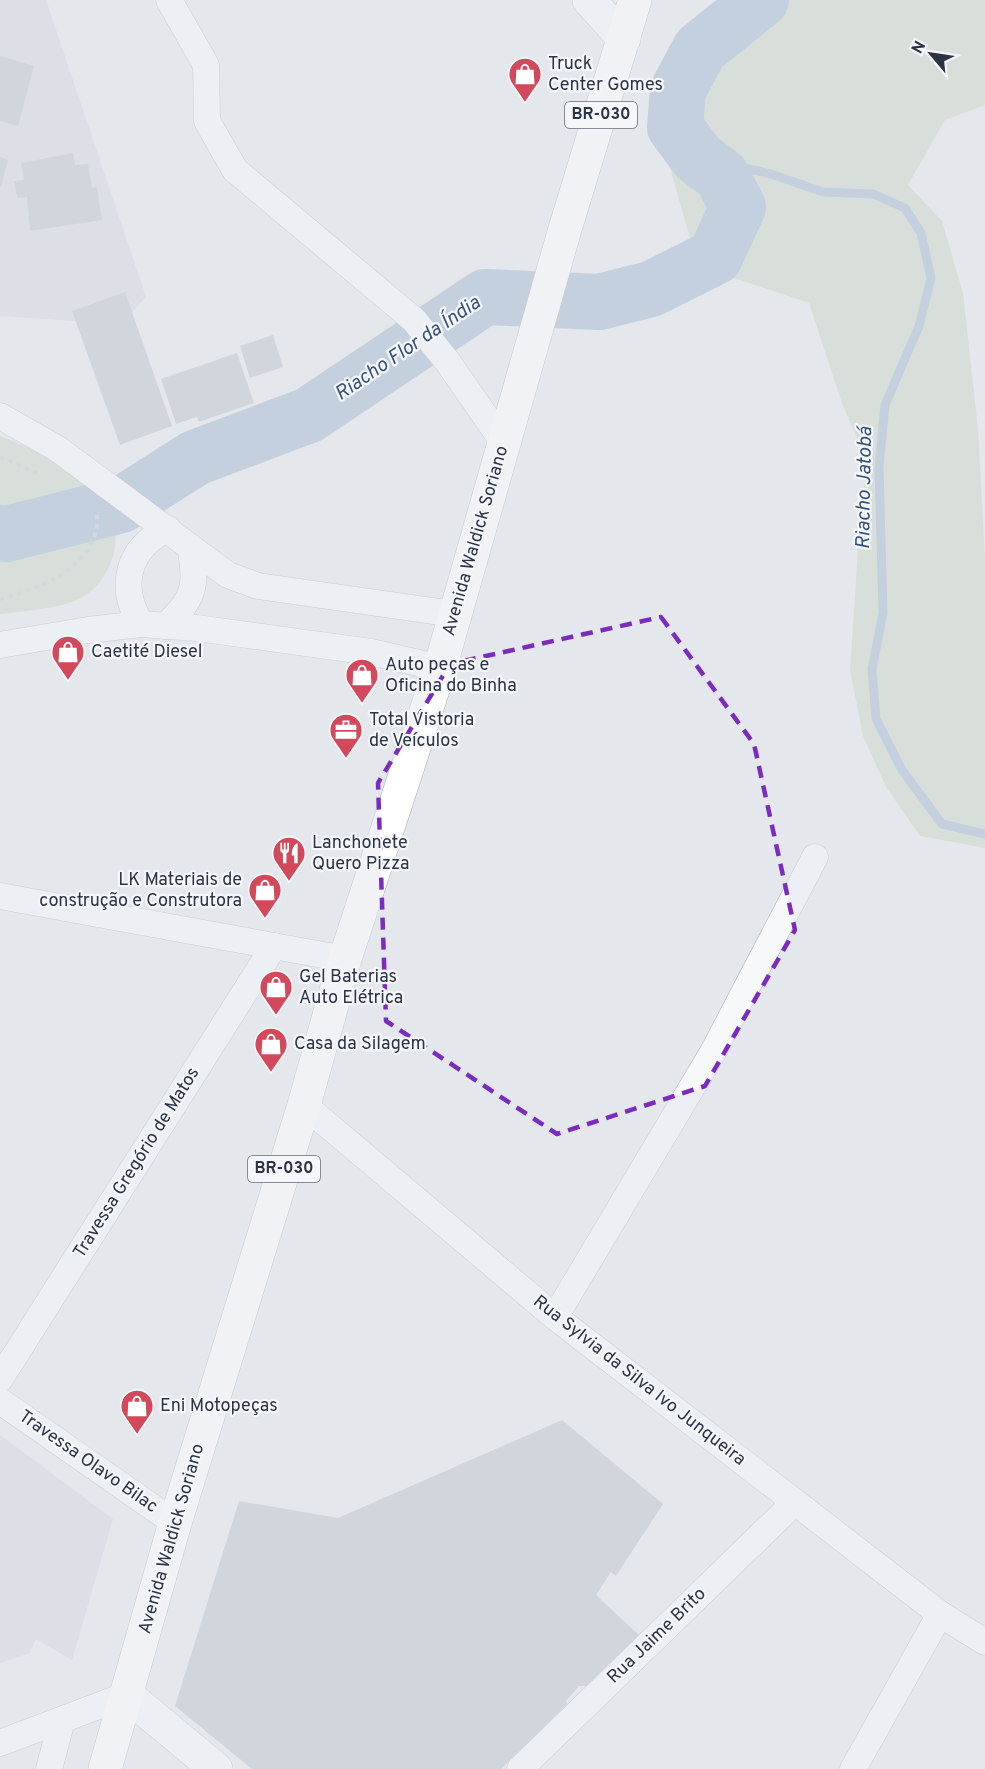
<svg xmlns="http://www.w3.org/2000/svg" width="985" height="1769" viewBox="0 0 985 1769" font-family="Overpass,sans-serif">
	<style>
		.built { fill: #d2d6de }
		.green { fill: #c9d6c5 }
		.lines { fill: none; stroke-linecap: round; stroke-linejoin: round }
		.stream { stroke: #9fb4cc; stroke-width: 9 }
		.river { stroke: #9fb4cc; stroke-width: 56 }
		.building { fill: #bbc0ca }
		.minor-casing { stroke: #a9aeb7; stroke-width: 27 }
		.tertiary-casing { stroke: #a9aeb7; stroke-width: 34 }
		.primary-casing { stroke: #a3abb8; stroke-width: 34 }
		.path { stroke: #c2c5cb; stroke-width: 4; stroke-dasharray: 4.5 4.5; stroke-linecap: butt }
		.minor { stroke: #f7f8fa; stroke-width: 26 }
		.tertiary { stroke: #f7f8fa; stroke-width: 33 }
		.primary { stroke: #fff; stroke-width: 33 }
		.marked { fill: none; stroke: #7b2cbf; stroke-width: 4.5; stroke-dasharray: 12 8; stroke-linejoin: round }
		.labels { text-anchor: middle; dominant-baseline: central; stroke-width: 4.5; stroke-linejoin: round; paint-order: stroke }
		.shield { fill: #f4f6f9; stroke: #676e7b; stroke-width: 1.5 }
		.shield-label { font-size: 16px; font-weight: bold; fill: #2b3445 }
		.poi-label { font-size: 18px; fill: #2b3445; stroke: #f4f6f9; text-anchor: start }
		.street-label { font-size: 18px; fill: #2b3445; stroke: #f4f6f9 }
		.water-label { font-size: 20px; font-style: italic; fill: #34527a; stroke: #f4f6f9 }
	</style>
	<rect width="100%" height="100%" fill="#e4e7ec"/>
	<g class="built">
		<path d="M0 0H46L146 297 121 324 0 316Z"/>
		<path d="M0 1435 113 1519 72 1660 36 1639 30 1653 0 1663Z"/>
	</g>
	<g class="green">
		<path d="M761 0H985V105L945 120 908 185 942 221 963 293 978 429 985 557V848L920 836 886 787 863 736 850 670 860 520 867 463 842 403 809 303 728 276 691 242 662 140 670 92 700 49Z"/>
		<path d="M0 436C30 448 64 461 90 481 129 510 122 575 81 598 60 609 23 611 0 614Z"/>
	</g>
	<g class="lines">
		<path class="stream" d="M698 158 771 174 823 192 873 194 905 208 921 233 931 278 919 326 885 405 879 467 883 613 872 669 876 719 902 770 942 824 985 834"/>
		<path class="river" d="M0 533 6 534 121 505 195 458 309 415 485 297 599 302 651 289 715 257 738 207 721 175 698 158 675 127 678 90 700 49 761 0"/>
	</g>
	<g class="building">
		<path d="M0 56 34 66 18 126 0 121Z"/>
		<path d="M73 153 75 165 88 164 92 188 97 187 102 220 30 231 27 197 17 198 14 181 24 180 21 163Z"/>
		<path d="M0 157 8 160 1 187H0Z"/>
		<path d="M125 292 172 426 120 445 72 311Z"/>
		<path d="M273 335 283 367 250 378 240 346Z"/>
		<path d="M237 353 254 403 199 422 197 417 176 424 161 379Z"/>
		<path d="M562 1420 663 1504 616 1576 611 1572 596 1595 639 1635 586 1686H579L566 1701 567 1704 501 1769H252L175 1706 239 1501 338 1518Z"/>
	</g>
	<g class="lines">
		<g class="minor-casing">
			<g id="minor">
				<path d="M169 0 206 65 207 121 235 170 414 320 447 361 504 443"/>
				<path d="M0 416 58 449 228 575 258 586 454 614"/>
				<path d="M141 624C118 587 127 548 168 529"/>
				<path d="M165 626C194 600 198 585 190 547"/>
				<path d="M0 645 88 630 141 624 197 628 371 652 440 668"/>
				<path d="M0 896 345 959"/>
				<path d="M304 1105 555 1317 940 1614 985 1642"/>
				<path d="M555 1317 713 1052 815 857"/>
				<path d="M0 1379 274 946"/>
				<path d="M0 1401 175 1523"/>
				<path d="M0 1743 127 1695"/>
				<path d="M49 1769 62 1720"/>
				<path d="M520 1769 794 1503"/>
				<path d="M853 1769 940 1614"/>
			</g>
		</g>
		<g class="tertiary-casing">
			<g id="tertiary">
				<path d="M589 0 624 39"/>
				<path d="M127 1695 216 1769"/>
			</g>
		</g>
		<g class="primary-casing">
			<path id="primary" d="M105 1769 175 1523 304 1105 345 959 440 668 565 229 635 0"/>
		</g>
		<g class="path">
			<path d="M0 457 39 474"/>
			<path d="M0 599C40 589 101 565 97 514"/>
		</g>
		<use href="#minor" class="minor"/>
		<use href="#tertiary" class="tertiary"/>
		<use href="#primary" class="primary"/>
	</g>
	<path d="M0 0H985V1769H0ZM661 617 754 744 795 930 705 1086 557 1134 386 1021 378 783 450 664Z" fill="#e4e7ec" fill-opacity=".55" fill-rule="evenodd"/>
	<path class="marked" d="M661 617 754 744 795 930 705 1086 557 1134 386 1021 378 783 450 664Z"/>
	<defs>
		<g id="shop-pin" transform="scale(1.725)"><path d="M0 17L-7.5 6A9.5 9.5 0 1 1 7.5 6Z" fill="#d1495b" stroke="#f4f6f9"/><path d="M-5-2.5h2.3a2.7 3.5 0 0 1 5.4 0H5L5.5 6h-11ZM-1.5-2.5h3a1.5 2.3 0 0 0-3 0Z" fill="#fff"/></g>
		<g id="office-pin" transform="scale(1.725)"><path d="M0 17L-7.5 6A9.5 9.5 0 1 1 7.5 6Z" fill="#d1495b" stroke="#f4f6f9"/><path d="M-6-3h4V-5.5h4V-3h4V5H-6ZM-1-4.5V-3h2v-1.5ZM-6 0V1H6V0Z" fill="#fff"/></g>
		<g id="restaurant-pin" transform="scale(1.725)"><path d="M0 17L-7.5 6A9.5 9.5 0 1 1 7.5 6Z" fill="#d1495b" stroke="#f4f6f9"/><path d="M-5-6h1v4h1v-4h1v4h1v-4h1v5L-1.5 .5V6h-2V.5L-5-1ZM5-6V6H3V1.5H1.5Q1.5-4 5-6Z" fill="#fff"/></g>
	</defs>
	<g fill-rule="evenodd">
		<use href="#shop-pin" x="525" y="74"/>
		<use href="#shop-pin" x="68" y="652"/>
		<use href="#shop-pin" x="362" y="675"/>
		<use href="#office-pin" x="346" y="730"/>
		<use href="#restaurant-pin" x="289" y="853"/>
		<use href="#shop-pin" x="265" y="890"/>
		<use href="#shop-pin" x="276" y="987"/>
		<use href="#shop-pin" x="271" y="1044"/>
		<use href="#shop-pin" x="137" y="1406"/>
	</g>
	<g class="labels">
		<g class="shield">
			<rect x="565" y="102" width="72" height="26" rx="4.5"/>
			<rect x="248" y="1156" width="72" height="26" rx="4.5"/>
		</g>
		<g class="shield-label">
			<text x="601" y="115">BR-030</text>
			<text x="284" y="1169">BR-030</text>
		</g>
		<g class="poi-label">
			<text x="548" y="64">Truck<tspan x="548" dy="21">Center Gomes</tspan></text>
			<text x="91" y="652">Caetité Diesel</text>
			<text x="385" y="665">Auto peças e<tspan x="385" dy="21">Oficina do Binha</tspan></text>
			<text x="369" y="720">Total Vistoria<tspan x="369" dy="21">de Veículos</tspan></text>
			<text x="312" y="843">Lanchonete<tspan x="312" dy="21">Quero Pizza</tspan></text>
			<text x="242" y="880" text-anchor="end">LK Materiais de<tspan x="242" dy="21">construção e Construtora</tspan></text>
			<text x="299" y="977">Gel Baterias<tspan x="299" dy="21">Auto Elétrica</tspan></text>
			<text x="294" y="1044">Casa da Silagem</text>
			<text x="160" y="1406">Eni Motopeças</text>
		</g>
		<g class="street-label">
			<text transform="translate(476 541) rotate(-74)">Avenida Waldick Soriano</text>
			<text transform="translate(137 1163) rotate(-58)">Travessa Gregório de Matos</text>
			<text transform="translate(639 1381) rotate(38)">Rua Sylvia da Silva Ivo Junqueira</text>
			<text transform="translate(88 1462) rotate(35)">Travessa Olavo Bilac</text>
			<text transform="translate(172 1539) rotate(-74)">Avenida Waldick Soriano</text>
			<text transform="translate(657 1636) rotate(-44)">Rua Jaime Brito</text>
		</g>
		<g class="water-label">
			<text transform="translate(408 349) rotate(-34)">Riacho Flor da Índia</text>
			<text transform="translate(865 488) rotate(-89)">Riacho Jatobá</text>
		</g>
	</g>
	<g transform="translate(931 54) rotate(299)" stroke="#f4f6f9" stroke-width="4.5" paint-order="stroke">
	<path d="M0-4.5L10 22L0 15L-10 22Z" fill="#2b3445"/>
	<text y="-9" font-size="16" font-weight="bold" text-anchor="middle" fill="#2b3445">N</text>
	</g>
</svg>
